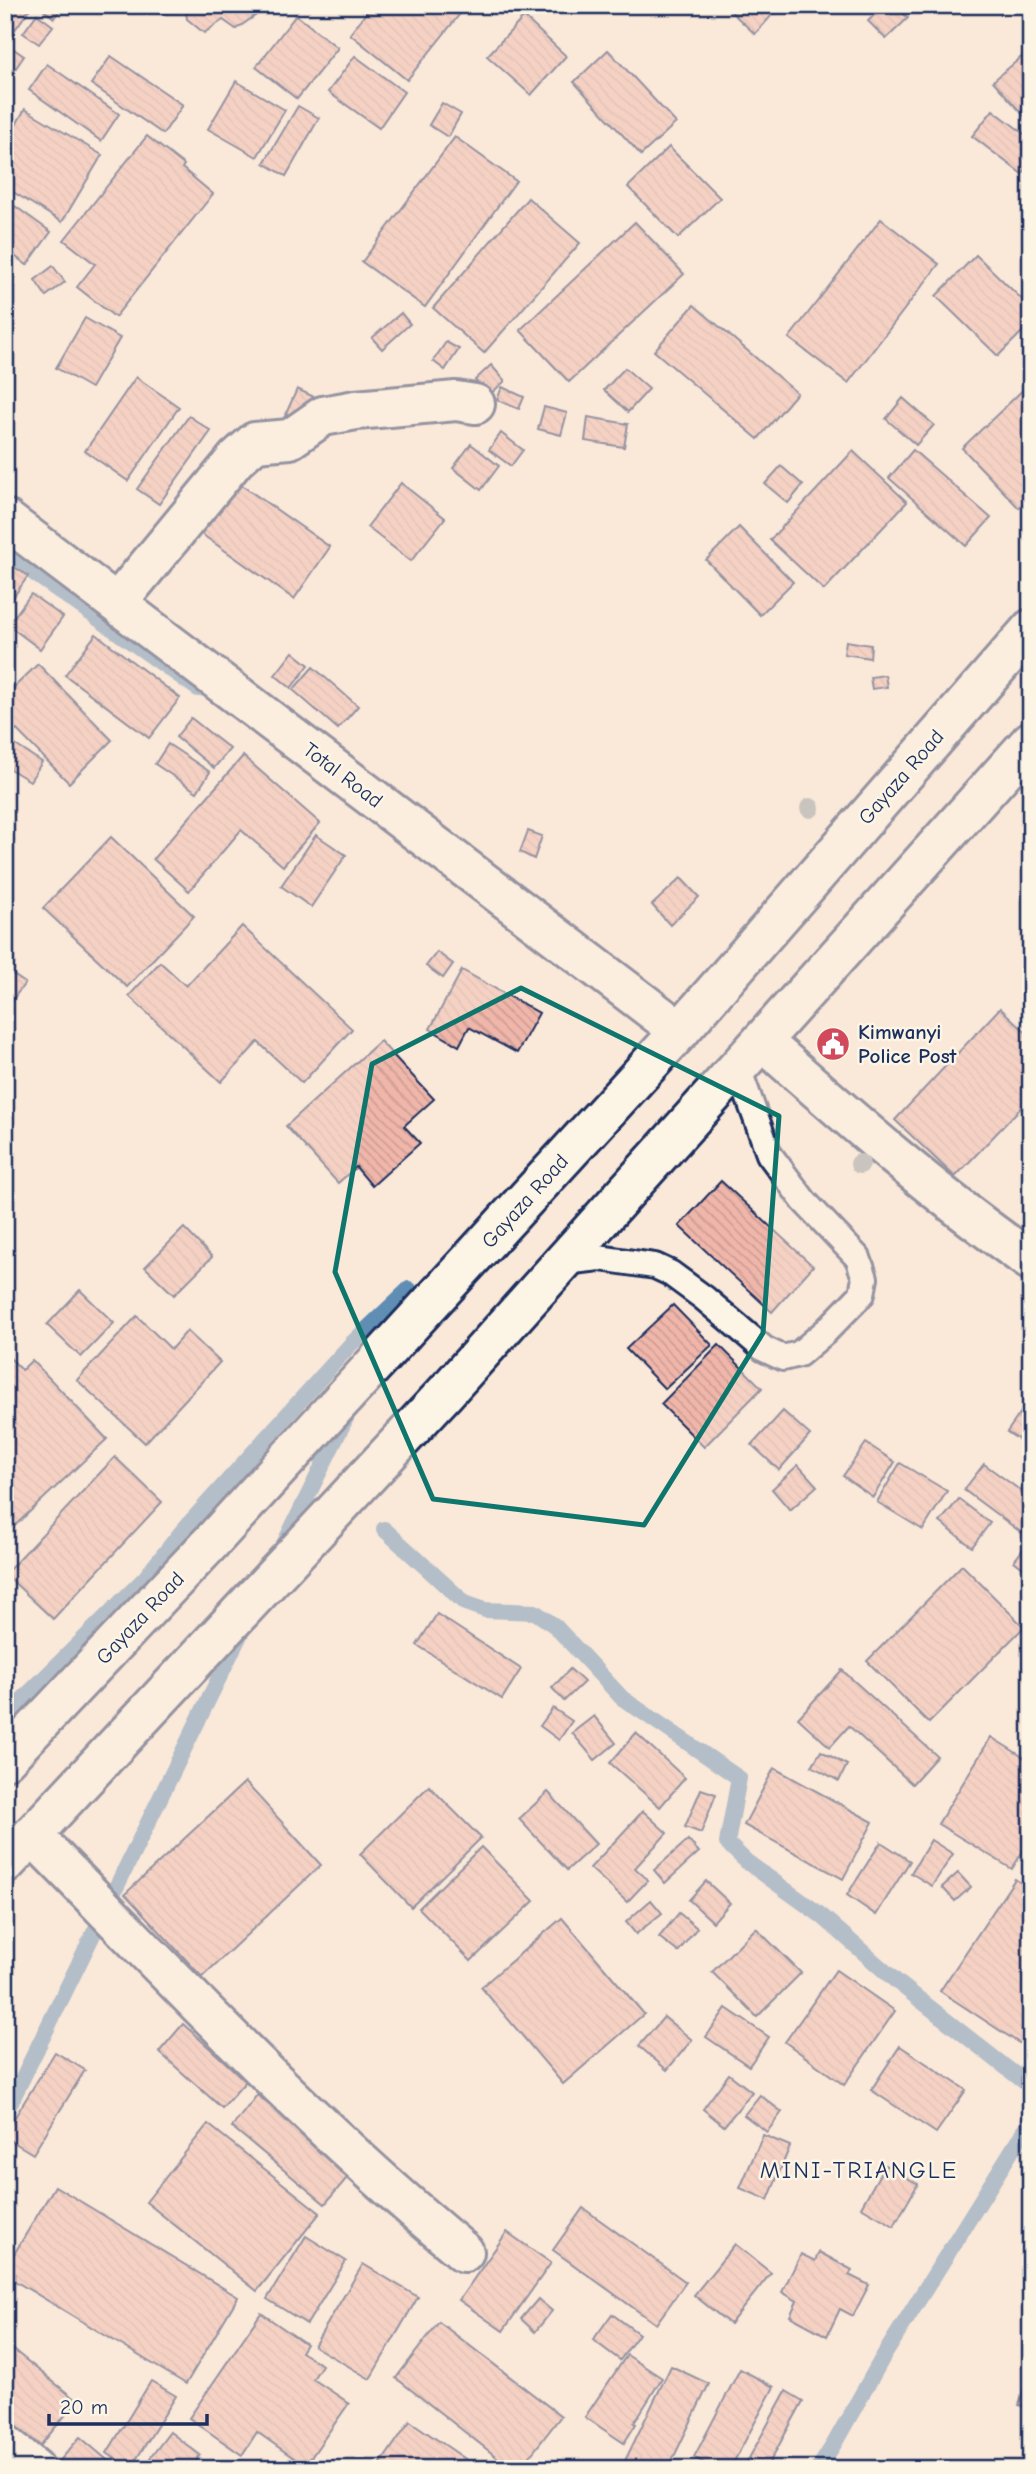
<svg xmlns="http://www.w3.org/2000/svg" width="1036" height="2474" viewBox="0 0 1036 2474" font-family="'Comic Neue',sans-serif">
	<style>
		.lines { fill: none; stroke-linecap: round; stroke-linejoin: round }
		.stream { stroke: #5f8db4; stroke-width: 16 }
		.building { fill: url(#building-back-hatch); stroke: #1b2f5e; stroke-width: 2 }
		.service-casing { stroke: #1b2f5e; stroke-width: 30 }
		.minor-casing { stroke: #1b2f5e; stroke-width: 44 }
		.primary-casing { stroke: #1b2f5e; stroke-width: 44 }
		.service { stroke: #fcf5e5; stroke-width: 24 }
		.minor { stroke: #fcf5e5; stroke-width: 38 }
		.primary { stroke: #fcf5e5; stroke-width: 38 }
		.tree { fill: #909aa0 }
		.marked { fill: none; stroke: #0f766e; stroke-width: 5; stroke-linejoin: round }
		.labels { text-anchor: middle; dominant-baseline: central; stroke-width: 5; stroke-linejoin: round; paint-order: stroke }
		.street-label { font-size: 21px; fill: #1b2f5e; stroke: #fcf5e5 }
		.poi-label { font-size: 21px; font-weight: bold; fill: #1b2f5e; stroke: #fcf5e5; text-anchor: start }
		.quarter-label { font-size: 24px; letter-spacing: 2px; fill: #1b2f5e; stroke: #fcf5e5 }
	</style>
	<defs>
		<pattern id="building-back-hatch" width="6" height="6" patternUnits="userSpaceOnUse" patternTransform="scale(1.75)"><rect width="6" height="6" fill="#f0b6aa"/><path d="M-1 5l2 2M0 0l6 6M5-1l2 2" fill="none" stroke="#cd9d95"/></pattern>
	</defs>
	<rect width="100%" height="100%" fill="#fae8d9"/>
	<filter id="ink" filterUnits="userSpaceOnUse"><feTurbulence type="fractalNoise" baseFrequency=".0143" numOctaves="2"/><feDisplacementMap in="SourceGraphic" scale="14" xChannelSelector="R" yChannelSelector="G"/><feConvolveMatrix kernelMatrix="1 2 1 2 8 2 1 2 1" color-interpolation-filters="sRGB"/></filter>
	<g filter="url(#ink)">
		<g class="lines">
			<g class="stream">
				<path d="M5 553 198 689"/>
				<path d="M384 1529 465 1603 485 1610 535 1612 555 1626 622 1698 739 1778 727 1843 747 1862 822 1916 896 1981 1031 2087"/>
				<path d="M283 1546 349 1412"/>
				<path d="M5 1717 145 1578 183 1530 351 1344 409 1289 391 1326"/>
				<path d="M5 2114 243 1629"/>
				<path d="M818 2469 834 2444 883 2357 1031 2120"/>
			</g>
		</g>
		<g class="building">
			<path d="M5 5 31 7 9 38 5 35Z"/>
			<path d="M37 5H63L54 18Z"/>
			<path d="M156 5H177L178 12 157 13Z"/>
			<path d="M185 5H271L236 29 223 20 204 33 187 19Z"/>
			<path d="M372 5H467L407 80 350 34Z"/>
			<path d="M724 5H781L755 34Z"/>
			<path d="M885 5H895L908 18 886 39 868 21Z"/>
			<path d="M37 14 53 26 39 44 23 33Z"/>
			<path d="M296 15 338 48 297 99 256 67Z"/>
			<path d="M524 17 566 56 531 95 487 56Z"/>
			<path d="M5 43 24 56 5 84Z"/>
			<path d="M1031 49V114L1026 118 993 81Z"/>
			<path d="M608 50 676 123 641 155 574 82Z"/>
			<path d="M111 56 183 105 163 134 91 84Z"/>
			<path d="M355 56 404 92 379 128 328 92Z"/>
			<path d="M47 64 119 114 101 141 29 90Z"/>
			<path d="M236 81 285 110 257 157 208 129Z"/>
			<path d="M442 103 461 114 448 137 429 125Z"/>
			<path d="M298 106 319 118 286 176 264 163Z"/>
			<path d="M25 109 102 155 62 222 5 187V144Z"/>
			<path d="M993 110 1031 139V163L1022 174 972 136Z"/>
			<path d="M147 136 184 165 182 168 213 194 115 317 77 287 95 264 64 240Z"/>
			<path d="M455 137 516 181 425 307 362 262Z"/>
			<path d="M669 147 720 198 678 238 628 187Z"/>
			<path d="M528 198 580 243 484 353 433 308Z"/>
			<path d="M5 199 51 232 27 265 5 249Z"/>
			<path d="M881 219 939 264 848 383 789 338Z"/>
			<path d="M635 222 684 274 569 382 520 330Z"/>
			<path d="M976 255 1031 308V323L998 356 936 296Z"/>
			<path d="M53 266 65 282 46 296 35 280Z"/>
			<path d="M694 305 797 393 758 439 654 351Z"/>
			<path d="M401 313 410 324 382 349 372 338Z"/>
			<path d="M85 318 120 338 91 388 56 368Z"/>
			<path d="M446 342 459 349 445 370 433 361Z"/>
			<path d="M491 365 505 381 488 396 475 380Z"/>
			<path d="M625 368 649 389 628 412 604 390Z"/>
			<path d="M136 377 179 407 128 481 85 451Z"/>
			<path d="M1031 382V497L1019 508 962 448Z"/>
			<path d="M502 387 524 397 519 409 497 400Z"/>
			<path d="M297 389 314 397 301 424 285 416Z"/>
			<path d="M903 398 934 425 916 445 886 419Z"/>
			<path d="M544 407 567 413 561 435 538 429Z"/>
			<path d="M189 416 211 431 159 504 137 489Z"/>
			<path d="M588 417 628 424 624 447 585 441Z"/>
			<path d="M501 433 523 450 511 466 489 450Z"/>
			<path d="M471 444 499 466 481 490 453 468Z"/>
			<path d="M913 450 991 518 966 546 889 478Z"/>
			<path d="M853 451 907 502 824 590 770 540Z"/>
			<path d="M781 466 803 485 788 503 765 484Z"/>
			<path d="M237 482 330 547 294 599 200 533Z"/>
			<path d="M401 483 445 518 411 561 367 527Z"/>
			<path d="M739 527 793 582 760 615 706 560Z"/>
			<path d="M5 561 28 576 5 609Z"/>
			<path d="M31 594 63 617 40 649 8 625Z"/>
			<path d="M96 634 180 698 149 738 65 675Z"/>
			<path d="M846 641 871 645 870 658 844 654Z"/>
			<path d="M293 652 309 665 291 688 275 675Z"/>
			<path d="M38 664 112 740 69 783 5 718V696Z"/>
			<path d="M313 667 358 706 338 729 293 690Z"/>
			<path d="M885 675 887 687 872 689 870 677Z"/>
			<path d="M191 718 230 749 214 768 176 737Z"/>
			<path d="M9 741 42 762 30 781 5 766V747Z"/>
			<path d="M168 744 210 772 197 792 155 764Z"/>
			<path d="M243 756 320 823 283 866 241 830 189 891 153 859Z"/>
			<path d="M528 831 542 836 534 859 520 852Z"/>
			<path d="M316 835 346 855 311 907 281 886Z"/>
			<path d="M111 837 194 916 127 987 43 908Z"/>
			<path d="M681 878 699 897 670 925 652 905Z"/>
			<path d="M242 926 352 1029 302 1083 258 1042 221 1082 129 996 160 962 186 986Z"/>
			<path d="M437 952 453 964 443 978 426 966Z"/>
			<path d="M5 969 25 983 5 1010Z"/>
			<path d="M462 970 539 1013 517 1053 469 1027 459 1046 430 1029Z"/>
			<path d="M1000 1008 1031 1037V1097L955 1177 895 1120Z"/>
			<path d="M380 1041 434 1099 404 1126 420 1143 372 1186 356 1167 338 1183 286 1126Z"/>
			<path d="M721 1181 813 1266 772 1312 679 1226Z"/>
			<path d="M184 1228 212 1257 174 1295 145 1267Z"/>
			<path d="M80 1290 114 1323 81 1357 47 1325Z"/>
			<path d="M673 1305 712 1345 665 1389 626 1349Z"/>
			<path d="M137 1316 171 1349 187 1331 220 1362 145 1443 77 1380Z"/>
			<path d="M719 1345 762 1388 704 1447 661 1404Z"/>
			<path d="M5 1353 22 1370 32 1360 107 1439 5 1535Z"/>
			<path d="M1031 1398V1448L1007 1432Z"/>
			<path d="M783 1411 810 1435 779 1470 752 1445Z"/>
			<path d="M866 1443 895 1462 873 1497 843 1476Z"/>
			<path d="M115 1457 162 1502 53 1619 5 1574Z"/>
			<path d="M900 1463 947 1491 923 1530 877 1502Z"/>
			<path d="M984 1464 1031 1498V1520L1022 1533 964 1490Z"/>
			<path d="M798 1465 817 1486 790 1510 772 1489Z"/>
			<path d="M959 1499 990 1523 972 1547 940 1522Z"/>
			<path d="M1031 1539V1574L1014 1561Z"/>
			<path d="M962 1565 1024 1627 929 1723 867 1661Z"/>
			<path d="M437 1614 521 1669 502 1699 417 1645Z"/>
			<path d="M570 1669 584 1682 564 1701 552 1688Z"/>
			<path d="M842 1670 937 1756 912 1784 849 1726 830 1747 798 1718Z"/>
			<path d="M553 1708 572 1721 559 1740 540 1726Z"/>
			<path d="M594 1716 616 1743 595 1760 572 1733Z"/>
			<path d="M636 1733 685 1778 660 1807 610 1763Z"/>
			<path d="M991 1737 1031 1762V1838L1012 1869 938 1824Z"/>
			<path d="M821 1751 847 1765 839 1781 812 1766Z"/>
			<path d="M774 1768 873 1822 843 1879 744 1825Z"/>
			<path d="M245 1782 321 1865 202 1977 125 1894Z"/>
			<path d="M429 1786 481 1838 411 1907 360 1854Z"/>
			<path d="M701 1789 716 1794 701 1833 685 1827Z"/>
			<path d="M548 1792 596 1844 567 1870 519 1819Z"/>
			<path d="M643 1811 667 1833 635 1868 648 1880 627 1902 590 1868Z"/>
			<path d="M688 1840 699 1852 665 1883 654 1870Z"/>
			<path d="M931 1840 953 1854 932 1886 911 1873Z"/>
			<path d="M881 1842 910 1861 876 1915 847 1895Z"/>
			<path d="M481 1847 534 1901 471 1961 419 1908Z"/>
			<path d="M958 1873 971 1887 955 1901 942 1887Z"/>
			<path d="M1015 1879 1031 1890V2033L1022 2045 940 1991Z"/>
			<path d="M706 1881 730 1903 713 1922 689 1900Z"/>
			<path d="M651 1900 662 1913 636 1934 626 1922Z"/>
			<path d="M679 1913 697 1928 678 1952 659 1937Z"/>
			<path d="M562 1918 644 2014 563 2084 481 1987Z"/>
			<path d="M756 1928 801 1973 757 2017 712 1972Z"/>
			<path d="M836 1970 895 2011 844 2085 785 2042Z"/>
			<path d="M726 2008 769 2037 749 2066 706 2037Z"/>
			<path d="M664 2017 692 2040 667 2070 639 2046Z"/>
			<path d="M183 2024 246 2081 222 2108 159 2052Z"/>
			<path d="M900 2046 966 2090 936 2133 871 2090Z"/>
			<path d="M55 2052 85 2070 33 2154 5 2137V2133Z"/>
			<path d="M729 2074 752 2092 724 2126 703 2109Z"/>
			<path d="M257 2095 352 2172 325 2204 232 2127Z"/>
			<path d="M760 2095 782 2112 767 2132 744 2115Z"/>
			<path d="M208 2124 320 2213 257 2291 146 2202Z"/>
			<path d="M763 2135 790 2146 768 2200 740 2188Z"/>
			<path d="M885 2165 918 2184 894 2226 861 2207Z"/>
			<path d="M55 2186 238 2297 186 2384 5 2275V2269Z"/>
			<path d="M583 2208 686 2282 656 2324 553 2250Z"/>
			<path d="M507 2232 551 2263 503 2331 459 2300Z"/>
			<path d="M306 2236 346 2261 307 2324 267 2299Z"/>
			<path d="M735 2244 771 2273 730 2324 694 2295Z"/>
			<path d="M819 2252 852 2270 849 2275 869 2285 853 2316 840 2309 827 2336 790 2316 797 2301 782 2292 801 2254 815 2261Z"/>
			<path d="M363 2264 418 2297 370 2379 314 2346Z"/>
			<path d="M538 2299 552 2311 535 2332 521 2319Z"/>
			<path d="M261 2313 306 2344 301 2352 322 2365 313 2379 349 2403 305 2466 257 2432 242 2455 189 2418Z"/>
			<path d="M612 2314 639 2334 620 2360 593 2340Z"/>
			<path d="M439 2322 561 2416 520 2469H512L396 2378Z"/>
			<path d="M5 2343 77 2401 36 2451 5 2426Z"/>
			<path d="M627 2355 662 2378 634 2423 636 2424 624 2443 585 2417Z"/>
			<path d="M671 2366 709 2384 668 2469H621Z"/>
			<path d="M1031 2368V2409L1019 2405Z"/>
			<path d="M740 2369 774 2387 730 2469H715L694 2457Z"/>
			<path d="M151 2381 176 2396 130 2469 107 2453Z"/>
			<path d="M786 2391 803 2401 766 2469H759L747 2462Z"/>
			<path d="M410 2421 480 2469H377Z"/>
			<path d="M170 2432 200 2455 190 2469H165L150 2458Z"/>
			<path d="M80 2437 118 2469H65L58 2463Z"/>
		</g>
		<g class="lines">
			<g class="service-casing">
				<path id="service" d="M564 1262 600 1258 655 1266 670 1273 704 1298 764 1349 783 1358 799 1354 826 1331 862 1294 865 1278 858 1258 804 1201 769 1154 738 1068"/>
			</g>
			<g class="minor-casing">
				<g id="minor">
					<path d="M5 519 680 1031"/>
					<path d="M117 603 236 459 255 442 290 439 323 416 356 410 456 401 475 404"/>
					<path d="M762 1041C849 1118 935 1194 1031 1261"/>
					<path d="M32 1835C172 1977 310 2125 464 2252"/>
					<path d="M5 2444 35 2469"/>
				</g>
			</g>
			<g class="primary-casing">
				<g id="primary">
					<path d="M5 1760 215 1538 680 1031 1031 629"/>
					<path d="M5 1864 446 1392 1031 741"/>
				</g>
			</g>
			<use href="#service" class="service"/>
			<use href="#minor" class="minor"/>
			<use href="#primary" class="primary"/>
		</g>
		<g class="tree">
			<circle cx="810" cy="808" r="10"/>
			<circle cx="860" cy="1164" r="10"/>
		</g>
	</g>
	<path d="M0 0H1036V2474H0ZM521 988 779 1116 763 1333 644 1525 433 1499 335 1272 372 1064Z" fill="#fae8d9" fill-opacity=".55" fill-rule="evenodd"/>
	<path class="marked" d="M521 988 779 1116 763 1333 644 1525 433 1499 335 1272 372 1064Z"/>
	<defs>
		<g id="civic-disc" transform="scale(1.75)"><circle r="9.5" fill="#d1495b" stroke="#fcf5e5"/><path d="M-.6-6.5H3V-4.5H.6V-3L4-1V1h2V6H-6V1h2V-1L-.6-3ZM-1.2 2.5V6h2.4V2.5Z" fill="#fff"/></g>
	</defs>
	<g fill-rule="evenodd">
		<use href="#civic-disc" x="833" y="1044"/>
	</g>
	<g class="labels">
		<g class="street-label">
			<text transform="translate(343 775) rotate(37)">Total Road</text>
			<text transform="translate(901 777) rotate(-49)">Gayaza Road</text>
			<text transform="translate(525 1201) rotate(-48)">Gayaza Road</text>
			<text transform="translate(140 1618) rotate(-47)">Gayaza Road</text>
		</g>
		<g class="poi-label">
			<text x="858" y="1032">Kimwanyi<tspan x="858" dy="24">Police Post</tspan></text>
		</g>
		<g class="quarter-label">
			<text x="859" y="2170">MINI-TRIANGLE</text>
		</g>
	</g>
	<rect width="1036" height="2474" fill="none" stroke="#fcf5e5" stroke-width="28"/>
	<rect x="14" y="14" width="1008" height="2446" fill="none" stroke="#1b2f5e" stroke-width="2.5" filter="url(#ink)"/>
	<path d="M49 2414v10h158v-10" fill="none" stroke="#1b2f5e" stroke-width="3.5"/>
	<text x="60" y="2414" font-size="21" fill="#1b2f5e" stroke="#fcf5e5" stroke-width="5" paint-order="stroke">20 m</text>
</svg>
